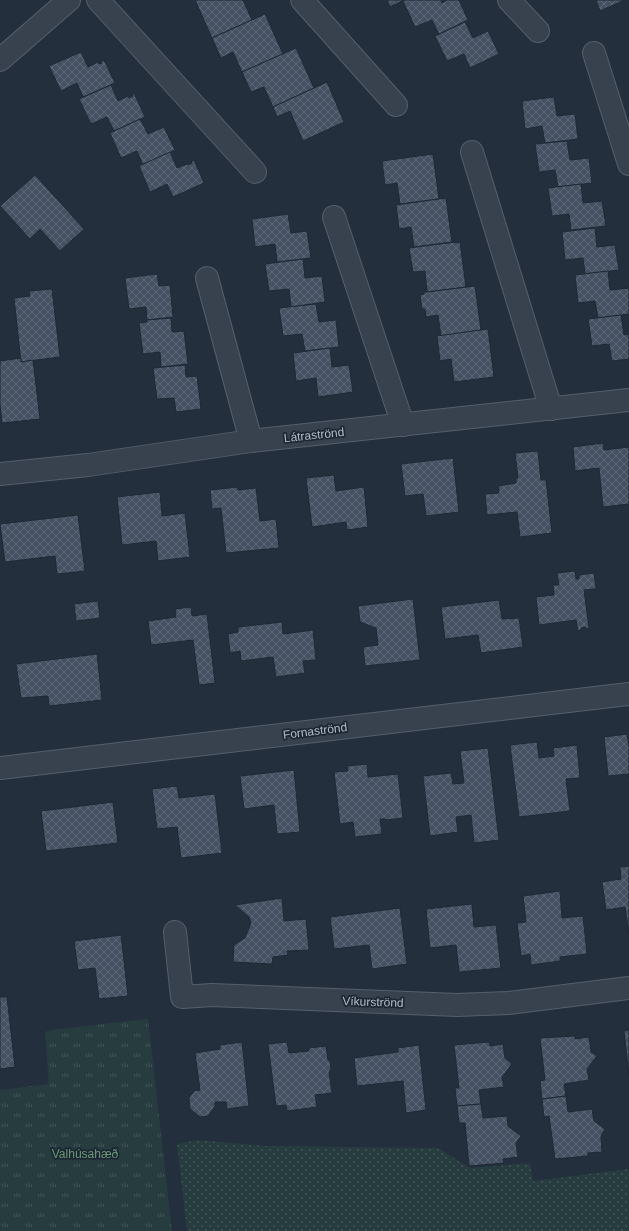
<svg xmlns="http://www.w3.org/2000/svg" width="629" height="1231" viewBox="0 0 629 1231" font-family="Arial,sans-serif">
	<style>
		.grass { fill: url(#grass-dots) }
		.park { fill: url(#park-tufts) }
		.building { fill: url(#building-cross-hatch); stroke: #1f2835 }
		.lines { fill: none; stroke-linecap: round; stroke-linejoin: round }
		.minor-casing { stroke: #565f6c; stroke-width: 24 }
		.minor { stroke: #38414e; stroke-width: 22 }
		.labels { text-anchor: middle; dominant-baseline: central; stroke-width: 3.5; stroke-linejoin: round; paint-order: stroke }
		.street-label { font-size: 12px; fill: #b4bcc9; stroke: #1d2633 }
		.park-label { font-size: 12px; fill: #6b9a76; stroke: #1d2633 }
	</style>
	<defs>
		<pattern id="grass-dots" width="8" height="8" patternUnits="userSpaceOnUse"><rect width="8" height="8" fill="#263c3f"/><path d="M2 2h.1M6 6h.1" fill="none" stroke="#435659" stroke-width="1.8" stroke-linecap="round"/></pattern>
		<pattern id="park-tufts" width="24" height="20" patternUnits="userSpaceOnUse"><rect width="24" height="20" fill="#263c3f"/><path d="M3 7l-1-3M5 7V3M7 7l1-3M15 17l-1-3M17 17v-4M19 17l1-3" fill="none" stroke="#435659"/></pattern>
		<pattern id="building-cross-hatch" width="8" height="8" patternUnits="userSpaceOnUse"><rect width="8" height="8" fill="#455162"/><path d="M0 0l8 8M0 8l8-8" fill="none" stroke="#5d6877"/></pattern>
	</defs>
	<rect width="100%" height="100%" fill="#242f3e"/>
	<path class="grass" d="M197 1140 264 1146 438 1148 470 1168 530 1163 533 1181 629 1169V1231H187L177 1144Z"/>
	<path class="park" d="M148 1019 172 1231H0V1090L49 1084 45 1032 51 1030Z"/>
	<g class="building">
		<path d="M195 0H243L252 20 212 38Z"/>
		<path d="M387 0H404L390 7Z"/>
		<path d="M404 0H441L442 3 447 0H459L468 20 439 34 432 20 415 27 403 1Z"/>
		<path d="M596 0H625L600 11Z"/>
		<path d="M265 14 283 54 242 72 233 52 221 58 212 38Z"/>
		<path d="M465 22 473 38 488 31 499 54 470 68 464 54 447 61 435 36Z"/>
		<path d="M296 48 314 88 273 107 264 87 251 92 242 72Z"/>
		<path d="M81 52 88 67 98 62 99 64 102 63 101 61 104 60 115 83 83 97 77 83 61 91 49 66Z"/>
		<path d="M327 82 344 122 303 141 290 111 277 117 273 107Z"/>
		<path d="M111 85 118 101 128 96 129 98 133 96 132 94 134 93 145 117 114 131 107 117 91 124 79 99Z"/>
		<path d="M554 97 557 116 575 114 578 139 545 143 542 126 525 129 522 101Z"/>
		<path d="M140 119 148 134 164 127 175 150 143 165 137 151 121 158 110 133Z"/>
		<path d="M567 141 570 160 589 158 592 183 558 187 555 170 539 172 535 144Z"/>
		<path d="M170 152 177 168 187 164 188 165 192 163 191 162 194 160 204 183 173 197 167 184 150 192 139 166Z"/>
		<path d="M433 154 439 199 400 204 397 183 385 185 382 161Z"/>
		<path d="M35 175 84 229 60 251 40 229 30 239 0 206Z"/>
		<path d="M581 184 583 203 602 201 606 226 571 230 569 214 552 216 548 188Z"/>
		<path d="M446 198 452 242 414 247 411 227 399 229 396 205Z"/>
		<path d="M288 214 291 233 307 231 311 258 277 262 275 244 255 247 252 219Z"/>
		<path d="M595 228 597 247 615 245 619 270 585 274 583 258 565 260 562 232Z"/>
		<path d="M455 242V243L460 242 466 287 427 292 425 271 413 272 409 248Z"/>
		<path d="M303 259 305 278 322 276 325 302 291 307 289 289 269 291 265 264Z"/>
		<path d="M608 271 610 290 629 288V314L598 318 595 301 578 303 575 275Z"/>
		<path d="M157 274 159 286 170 285 173 317 147 320 146 307 129 309 125 278Z"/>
		<path d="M475 286 481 330 441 336 438 315 426 317 425 309H422L420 295 424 294V292H427Z"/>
		<path d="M52 289 60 357 21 362 14 298 30 296 29 291Z"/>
		<path d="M316 304 319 322 336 320 339 347 305 351 302 334 283 336 279 308Z"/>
		<path d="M621 315 624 335 629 334V359L612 361 609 344 592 346 588 319Z"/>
		<path d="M171 318 172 332 184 331 188 364 161 367 160 352 143 354 139 323 147 322V320Z"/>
		<path d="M488 329 494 377 454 382 451 359 440 361 437 336Z"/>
		<path d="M330 348 332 367 349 365 353 392 318 397 316 378 296 381 293 353Z"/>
		<path d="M21 358V362L33 360 40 419 2 423 0 404V361Z"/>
		<path d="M185 365 186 377 197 376 201 409 176 412 174 398 157 399 153 368Z"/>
		<path d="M603 443 604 450 629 447V504L603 507 599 468 575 471 573 447Z"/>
		<path d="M538 451 541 480H546L552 533 520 537 517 512 487 515 485 494 499 493 498 486 516 483V478H518L515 453Z"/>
		<path d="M453 458 459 512 426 516 423 494 405 496 401 464Z"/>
		<path d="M334 475 336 491 364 487 368 527 347 530 346 522 312 527 306 478Z"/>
		<path d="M238 487V490L256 488 260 521 276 519 279 548 226 553 221 508 212 509 210 490Z"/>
		<path d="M160 492 162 516 185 513 190 557 158 561 156 541 122 545 117 497Z"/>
		<path d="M78 515 85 571 57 574 55 556 5 562 0 524Z"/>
		<path d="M575 571 576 579H579V575L594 573 596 589 584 590 589 628 586 629V627L581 628V630L578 631 576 620 539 625 536 597 554 595 553 585H559L557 573Z"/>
		<path d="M413 599 420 660 365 666 363 647 378 645 376 628 360 622 358 606Z"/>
		<path d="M499 600 502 619 519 618 523 647 481 653 478 635 445 639 441 607Z"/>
		<path d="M98 601 100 618 76 621 74 604Z"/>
		<path d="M191 607 192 616 207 614 215 683 199 685 193 640 151 645 148 621 176 617 175 609Z"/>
		<path d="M282 622 283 634 313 630 316 660 303 661 305 673 276 677 273 657 241 661 240 651 230 653 228 634 238 632V627Z"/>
		<path d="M97 654 102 700 49 706 48 696 21 698 16 664Z"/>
		<path d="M627 734 629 746V778V774L608 776 604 737Z"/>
		<path d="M537 742 539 758 554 756 553 748 577 745 580 778 566 779 570 811 519 817 510 745Z"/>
		<path d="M488 748 499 840 474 843 471 815 456 817 458 832 430 836 423 776 451 773 453 784 464 783 460 751Z"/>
		<path d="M367 764 368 777 398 774 403 818 386 820V819H380L382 834 355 837 353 822 340 824 334 772 348 771 347 766Z"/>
		<path d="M294 770 300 832 277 834 274 805 244 809 240 776Z"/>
		<path d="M177 786 179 798 215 794 222 853 181 858 177 827 157 829 152 789Z"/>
		<path d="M113 802 118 843 46 851 41 811Z"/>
		<path d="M629 866V935L625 907 606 910 602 882 621 879 620 867Z"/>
		<path d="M560 891 562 918 583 916 587 954 560 957V961L531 965 530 954 521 956 517 923 526 922 523 896Z"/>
		<path d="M282 898 284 921 306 919 309 950 287 951 288 955 273 957 272 964 233 962 234 945 245 938 251 923 249 917 235 905Z"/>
		<path d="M472 904 474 927 496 925 501 968 459 972 456 945 430 948 426 909Z"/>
		<path d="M400 908 407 964 372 969 369 945 334 949 330 917Z"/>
		<path d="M121 935 128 996 99 999 95 968 78 970 74 941Z"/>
		<path d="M0 997H7L15 1067 0 1069Z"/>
		<path d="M629 1030V1076L624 1031Z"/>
		<path d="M575 1036V1039L589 1037 591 1052 597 1056 587 1069 589 1080 564 1084 566 1096 542 1099 540 1081 545 1080 540 1038Z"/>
		<path d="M242 1042 249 1106 227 1109 226 1102H215V1106L208 1116 200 1117 190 1109 189 1098 194 1091 200 1090 195 1053 220 1049V1045Z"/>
		<path d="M287 1042 289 1053 309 1051V1048L326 1046 328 1060 330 1061 331 1069 329 1072 332 1093 315 1095 317 1107 287 1111 286 1105 276 1106 268 1044Z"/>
		<path d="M489 1042 490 1046 503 1044 505 1058 512 1064 502 1077 504 1087 479 1090 481 1104 457 1106 455 1088H459L454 1045Z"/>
		<path d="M419 1045 426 1110 406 1113 403 1081 357 1086 354 1058 398 1052V1048Z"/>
		<path d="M566 1096 568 1112 592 1109 594 1121 605 1129 601 1136 602 1152 588 1153V1156L555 1159 549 1116 544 1117 542 1099Z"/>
		<path d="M481 1104 483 1118 507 1116 508 1126 521 1136 516 1143 518 1157 503 1159 504 1163 469 1166 465 1123H459L457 1106Z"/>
	</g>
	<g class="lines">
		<g class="minor-casing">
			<g id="minor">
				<path d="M98 0 255 172"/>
				<path d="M302 0 396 105"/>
				<path d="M509 0 538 31"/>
				<path d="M594 53 629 164"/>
				<path d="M0 60 69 0"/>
				<path d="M472 152 551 409"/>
				<path d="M334 217 403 425"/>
				<path d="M207 278 251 441"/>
				<path d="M0 474 88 465 251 441 629 400"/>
				<path d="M0 768 629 694"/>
				<path d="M175 932 182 997 212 995 457 1005 508 1003 629 988"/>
			</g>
		</g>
		<use href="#minor" class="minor"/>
	</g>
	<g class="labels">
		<g class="street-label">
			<text transform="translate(314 435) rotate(-6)">Látraströnd</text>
			<text transform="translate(315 731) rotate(-7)">Fornaströnd</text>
			<text transform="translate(373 1002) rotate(2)">Víkurströnd</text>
		</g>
		<g class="park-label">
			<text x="85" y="1154">Valhúsahæð</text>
		</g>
	</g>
</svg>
